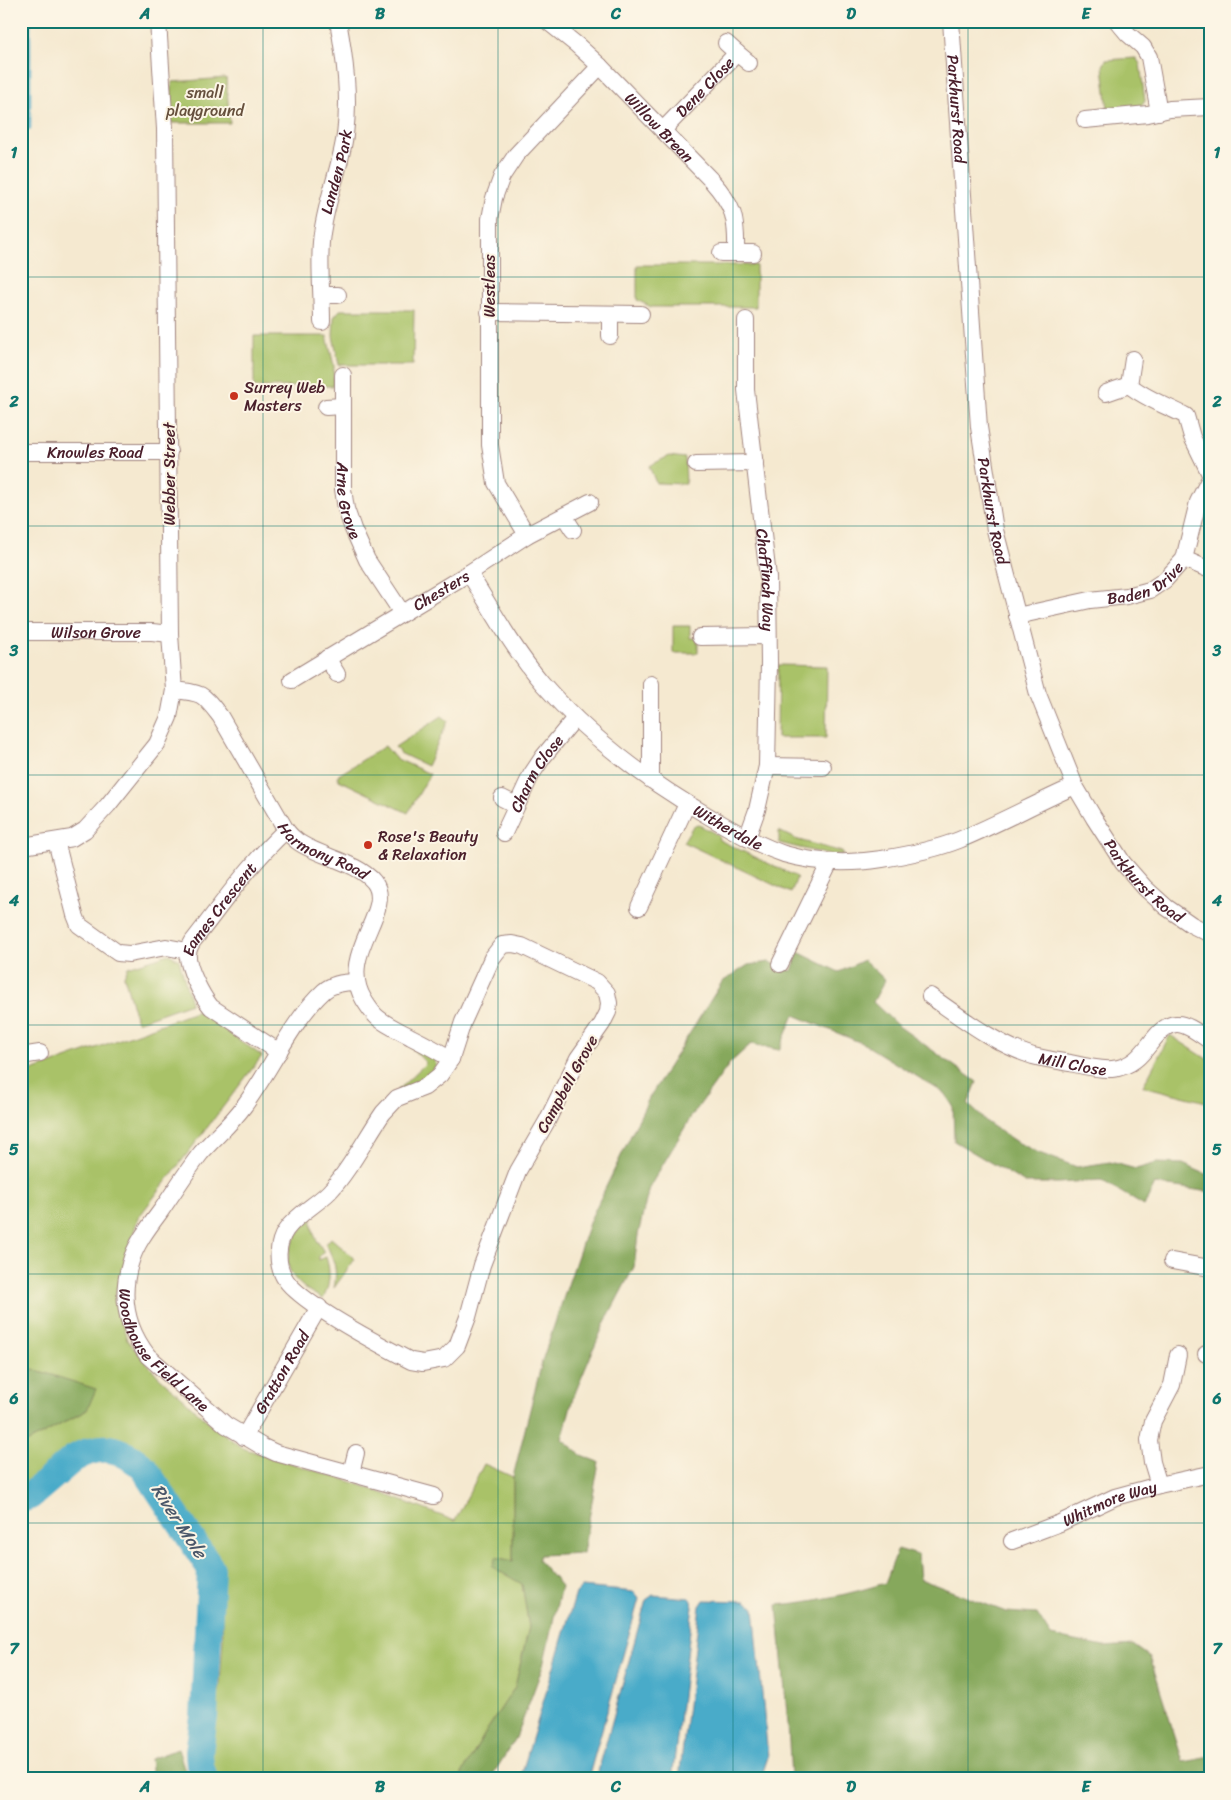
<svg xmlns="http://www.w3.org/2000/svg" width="1231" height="1800" viewBox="0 0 1231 1800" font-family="Sriracha,sans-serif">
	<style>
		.green { fill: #a9c268; stroke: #7a704a }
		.forest { fill: #86a85c; stroke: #686444 }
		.water { fill: #4aabc9; stroke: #4a657a }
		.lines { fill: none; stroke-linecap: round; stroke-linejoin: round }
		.stream { stroke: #4aabc9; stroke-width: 4.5 }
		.river { stroke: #4aabc9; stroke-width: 28 }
		.minor-casing { stroke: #a0847e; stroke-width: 18 }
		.minor { stroke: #fff; stroke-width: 16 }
		.grid { fill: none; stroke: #0f766e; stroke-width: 1; stroke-opacity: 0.55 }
		.poi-dot { fill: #c8321e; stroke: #fcf5e5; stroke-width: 2 }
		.labels { text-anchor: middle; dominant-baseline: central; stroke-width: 4; stroke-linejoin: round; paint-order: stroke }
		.street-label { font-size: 16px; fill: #4a1f2b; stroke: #fcf5e5 }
		.park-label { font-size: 16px; fill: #66503d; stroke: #fcf5e5 }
		.poi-label { font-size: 16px; fill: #4a1f2b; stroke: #fcf5e5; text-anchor: start }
		.water-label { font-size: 18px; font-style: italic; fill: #4a576a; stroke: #fcf5e5 }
		.neatline { fill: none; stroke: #0f766e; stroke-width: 2 }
		.grid-label { font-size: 16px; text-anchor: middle; font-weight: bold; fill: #0f766e }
	</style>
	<rect width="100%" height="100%" fill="#fcf5e5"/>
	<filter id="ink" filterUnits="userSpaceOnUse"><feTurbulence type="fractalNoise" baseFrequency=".02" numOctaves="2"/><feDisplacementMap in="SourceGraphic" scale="10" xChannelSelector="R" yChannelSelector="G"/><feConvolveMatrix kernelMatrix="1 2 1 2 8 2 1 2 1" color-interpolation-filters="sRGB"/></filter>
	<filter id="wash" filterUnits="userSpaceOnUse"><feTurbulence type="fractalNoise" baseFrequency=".0096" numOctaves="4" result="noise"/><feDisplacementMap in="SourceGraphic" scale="20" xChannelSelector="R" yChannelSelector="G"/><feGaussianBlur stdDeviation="1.12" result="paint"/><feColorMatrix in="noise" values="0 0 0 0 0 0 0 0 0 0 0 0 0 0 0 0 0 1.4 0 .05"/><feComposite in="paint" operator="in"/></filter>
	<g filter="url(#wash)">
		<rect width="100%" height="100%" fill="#f5e9d0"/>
		<g class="green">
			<path d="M1136 58 1140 64 1145 101 1140 108 1108 110 1103 66 1106 60Z"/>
			<path d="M226 78 230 123H171L172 82Z"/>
			<path d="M637 265H756V307H651L637 300Z"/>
			<path d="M340 310H414L413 365H339L333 336 334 317Z"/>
			<path d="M254 336H327L334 366 333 386 254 387Z"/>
			<path d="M21 379H28L25 429H21Z"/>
			<path d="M669 456 685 458 686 484 656 483 649 466Z"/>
			<path d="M673 626H690V638H698V653H673Z"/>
			<path d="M778 665 827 666 826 738H777Z"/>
			<path d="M442 716 448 721 427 766 400 753 395 747Z"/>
			<path d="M385 746 395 758 430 774 408 813 339 780 337 776Z"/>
			<path d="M699 825 718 835 719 840 797 877 791 893 683 842 693 826Z"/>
			<path d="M779 831 795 839 842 852 844 855 825 854 779 843Z"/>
			<path d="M169 954 179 960 191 1003 137 1022 124 976 128 967Z"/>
			<path d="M198 1011 262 1056 138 1218 115 1296 127 1340 158 1376 204 1418 242 1448 358 1484 455 1521 484 1464 513 1477V1561L522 1584 529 1627 515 1687 487 1730 459 1779H213L206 1764 209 1733 220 1686 223 1638 219 1566 142 1455 120 1443 92 1441 64 1455 27 1489H21V1446L87 1410 34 1369 21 1375V1075Z"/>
			<path d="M1170 1035 1210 1061V1103L1143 1086Z"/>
			<path d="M408 1044 433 1056 436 1065 428 1078 397 1091 426 1063Z"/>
			<path d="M312 1216C311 1233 316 1239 324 1252L319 1256V1260L326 1257C331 1273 330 1285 323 1299 314 1294 304 1289 297 1281 276 1259 296 1234 312 1216Z"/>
			<path d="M331 1238 355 1259 334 1288C338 1270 334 1260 326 1244Z"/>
		</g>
		<g class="forest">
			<path d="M798 952 839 972 864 960 885 980 873 1002 897 1025 977 1082 968 1104 988 1123 1015 1141 1039 1153 1077 1167 1110 1162 1136 1169 1157 1163 1183 1164 1210 1176V1192L1155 1184 1144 1206 1101 1180 1059 1183H1025L954 1141 953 1106 944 1093 864 1044 794 1015 779 1050 751 1044 730 1063 691 1117 649 1188 638 1235 634 1267 605 1322 573 1398 562 1439 581 1455 599 1462 583 1553 540 1555 538 1560 561 1586 543 1666 516 1738 490 1779H459L487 1730 515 1687 529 1627 522 1584 492 1567 496 1557 513 1561V1477L543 1358 590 1220 649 1098 722 982 748 965 769 962 792 971Z"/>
			<path d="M33 1369 96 1389 87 1410 21 1446V1375Z"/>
			<path d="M898 1549 918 1555 920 1579 1006 1612 1037 1614 1051 1636 1104 1647 1133 1645 1150 1657 1183 1762 1210 1757V1779H791L788 1724 777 1605C814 1602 850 1594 885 1583Z"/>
			<path d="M178 1749 188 1779H152L150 1759Z"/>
		</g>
		<g class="water">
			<path d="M582 1587 635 1592 639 1599 588 1779H520L576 1593Z"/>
			<path d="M653 1595 690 1598 693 1606 672 1779H596L646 1600Z"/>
			<path d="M704 1600 746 1601 754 1608 768 1757 763 1772 752 1779H679L700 1606Z"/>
		</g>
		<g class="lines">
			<path class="stream" d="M21 129 29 128V21"/>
			<path class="river" d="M21 1499 30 1496 73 1459C102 1442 120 1447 144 1468L211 1569 204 1717 199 1752 200 1765 204 1779"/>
		</g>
	</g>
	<g filter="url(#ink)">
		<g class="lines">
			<g class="minor-casing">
				<g id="minor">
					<path id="s1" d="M547 21 577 45 600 66 711 180C734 206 737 218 736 253"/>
					<path id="s2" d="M951 21 979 427 995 530 1038 694 1075 786 1094 818 1123 863 1145 888 1166 907 1192 925 1210 934"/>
					<path d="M1117 21 1128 34 1143 47 1149 57 1159 112"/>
					<path d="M737 53 749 63"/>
					<path d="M1085 120 1148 114 1170 109 1210 107"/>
					<path id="s3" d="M663 130 737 53 726 43"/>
					<path d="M721 253H753"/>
					<path d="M322 295H338"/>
					<path d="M489 312 641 314"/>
					<path id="s4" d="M746 320V390L768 577 769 663 767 766 757 810 747 838"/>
					<path id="s5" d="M322 322C322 295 319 268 321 242 324 205 340 171 345 135 350 96 345 59 338 21"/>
					<path d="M610 336V314"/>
					<path d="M1133 359 1129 385C1146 399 1167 406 1186 416L1192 437 1210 474"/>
					<path id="s6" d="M343 375V489L346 509 353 529 367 560 402 613"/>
					<path d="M1106 393 1129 385"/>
					<path d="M326 407 343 406"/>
					<path id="s7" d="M21 452H169"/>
					<path d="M696 464 755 463"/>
					<path d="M564 516 573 530"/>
					<path d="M527 535 496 483 490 445V219L494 198 502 176 516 155 600 66"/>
					<path d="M1184 559 1210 570"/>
					<path id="s8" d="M469 573C492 610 514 650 542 683 590 738 647 781 710 817 734 831 758 845 784 854 815 863 850 864 882 859 907 855 934 850 959 840 998 824 1036 803 1075 786"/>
					<path id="s9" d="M1017 616 1090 600 1127 596 1150 590 1165 580 1184 559 1198 502 1210 478"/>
					<path id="s10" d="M21 632H152L170 634"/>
					<path d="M700 637 768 636"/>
					<path d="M327 658 337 674"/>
					<path id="s11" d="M292 680 469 573 527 535 590 502"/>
					<path d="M651 684V780"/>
					<path id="s12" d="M174 690C203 693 202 693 220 716L286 830C289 834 293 838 297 841 317 856 358 862 374 882 396 911 336 954 364 1000 368 1006 372 1013 378 1018 388 1026 400 1031 411 1037 425 1044 438 1051 451 1059"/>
					<path d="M767 766 823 767"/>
					<path d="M502 798 516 805"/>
					<path id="s13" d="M504 833 531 775 543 757 575 718"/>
					<path d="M56 841 75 915 79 925 118 953 129 954 166 947 188 951"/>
					<path d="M21 843 29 845 72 838 85 830 108 805 157 744 169 717 174 690 170 634 165 129 158 21"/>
					<path d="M639 907 687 804"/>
					<path d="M512 944 522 946 597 982 607 993 609 1003 608 1012 602 1024 578 1058 547 1121 518 1171 482 1265 468 1317 457 1346 444 1359 423 1363 411 1361C384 1347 296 1301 284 1277 276 1263 277 1243 286 1230 297 1214 316 1205 329 1192 348 1173 367 1136 383 1113L397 1098 425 1087 440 1075 451 1059 463 1022 492 958 502 945Z"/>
					<path d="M780 964 830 862"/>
					<path id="s14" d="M356 982C345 982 333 983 324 991 292 1020 271 1070 244 1106 232 1123 215 1137 201 1153 186 1172 174 1192 160 1212 148 1228 135 1245 130 1264 120 1298 127 1329 148 1356L226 1425 263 1447 276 1453 434 1496"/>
					<path id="s15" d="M930 996C962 1018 995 1044 1033 1056 1045 1059 1058 1061 1070 1063 1083 1066 1099 1070 1112 1069 1148 1066 1151 1026 1176 1024 1187 1023 1201 1035 1210 1041"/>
					<path id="s16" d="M279 1052 211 1007C202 996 186 966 188 952 189 948 191 944 193 941 223 903 250 863 286 830"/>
					<path d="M21 1056 40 1053"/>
					<path d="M1172 1261 1210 1268"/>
					<path d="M1206 1354 1210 1355"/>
					<path id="s17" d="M244 1437 319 1307"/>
					<path d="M351 1473 356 1453"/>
					<path d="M1159 1485 1152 1462 1149 1440 1153 1421 1172 1385 1178 1355"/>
					<path id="s18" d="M1012 1541 1060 1523 1115 1497 1159 1485 1210 1474"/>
				</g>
			</g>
			<use href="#minor" class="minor"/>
		</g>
	</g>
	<path class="grid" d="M263 21V1779M498 21V1779M733 21V1779M968 21V1779M21 277H1210M21 526H1210M21 775H1210M21 1025H1210M21 1274H1210M21 1523H1210"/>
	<g class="poi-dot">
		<circle cx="234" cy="396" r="5"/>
		<circle cx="368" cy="845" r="5"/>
	</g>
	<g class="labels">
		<g class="street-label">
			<text stroke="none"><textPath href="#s3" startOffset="60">Dene Close</textPath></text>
			<text stroke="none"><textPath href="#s2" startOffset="88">Parkhurst Road</textPath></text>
			<text stroke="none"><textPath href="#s1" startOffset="155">Willow Brean</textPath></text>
			<text stroke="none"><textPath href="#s5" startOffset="152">Landen Park</textPath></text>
			<text transform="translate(489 286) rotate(-90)">Westleas</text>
			<text stroke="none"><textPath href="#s7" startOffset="74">Knowles Road</textPath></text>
			<text transform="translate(169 474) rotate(-90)">Webber Street</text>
			<text stroke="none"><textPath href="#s6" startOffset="126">Arne Grove</textPath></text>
			<text stroke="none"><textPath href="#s2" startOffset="492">Parkhurst Road</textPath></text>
			<text stroke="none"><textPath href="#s9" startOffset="134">Baden Drive</textPath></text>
			<text stroke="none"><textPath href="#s4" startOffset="261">Chaffinch Way</textPath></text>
			<text stroke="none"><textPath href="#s11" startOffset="174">Chesters</textPath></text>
			<text stroke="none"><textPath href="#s10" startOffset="75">Wilson Grove</textPath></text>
			<text stroke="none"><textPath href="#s13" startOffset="68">Charm Close</textPath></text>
			<text stroke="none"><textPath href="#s8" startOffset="369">Witherdale</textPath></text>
			<text stroke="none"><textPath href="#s12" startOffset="231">Harmony Road</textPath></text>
			<text stroke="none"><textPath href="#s2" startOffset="898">Parkhurst Road</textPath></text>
			<text stroke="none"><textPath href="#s16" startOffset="195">Eames Crescent</textPath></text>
			<text stroke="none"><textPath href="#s15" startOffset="160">Mill Close</textPath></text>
			<text transform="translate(567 1084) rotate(-61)">Campbell Grove</text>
			<text stroke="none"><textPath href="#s14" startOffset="471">Woodhouse Field Lane</textPath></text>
			<text stroke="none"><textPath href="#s17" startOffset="75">Gratton Road</textPath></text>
			<text stroke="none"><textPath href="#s18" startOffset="105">Whitmore Way</textPath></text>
		</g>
		<g class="park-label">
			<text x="205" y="92">small<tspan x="205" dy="18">playground</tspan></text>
		</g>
		<g class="poi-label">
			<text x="244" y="387">Surrey Web<tspan x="244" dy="18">Masters</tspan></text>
			<text x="378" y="836">Rose's Beauty<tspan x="378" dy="18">&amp; Relaxation</tspan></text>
		</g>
		<g class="water-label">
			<text transform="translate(179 1521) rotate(57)">River Mole</text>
		</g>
	</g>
	<rect width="1231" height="1800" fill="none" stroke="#fcf5e5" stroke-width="55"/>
	<rect x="28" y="28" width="1176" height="1744" class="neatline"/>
	<g class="grid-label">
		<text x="145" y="19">A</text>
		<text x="380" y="19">B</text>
		<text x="616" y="19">C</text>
		<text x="851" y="19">D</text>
		<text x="1086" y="19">E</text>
		<text x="14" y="158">1</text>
		<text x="1217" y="158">1</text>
		<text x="14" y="407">2</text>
		<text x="1217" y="407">2</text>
		<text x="14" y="656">3</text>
		<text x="1217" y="656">3</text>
		<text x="14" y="906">4</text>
		<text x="1217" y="906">4</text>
		<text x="14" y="1155">5</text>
		<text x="1217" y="1155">5</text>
		<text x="14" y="1404">6</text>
		<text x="1217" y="1404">6</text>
		<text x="14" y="1654">7</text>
		<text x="1217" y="1654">7</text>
		<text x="145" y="1792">A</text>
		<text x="380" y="1792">B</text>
		<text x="616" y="1792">C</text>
		<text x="851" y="1792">D</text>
		<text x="1086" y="1792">E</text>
	</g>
</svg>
